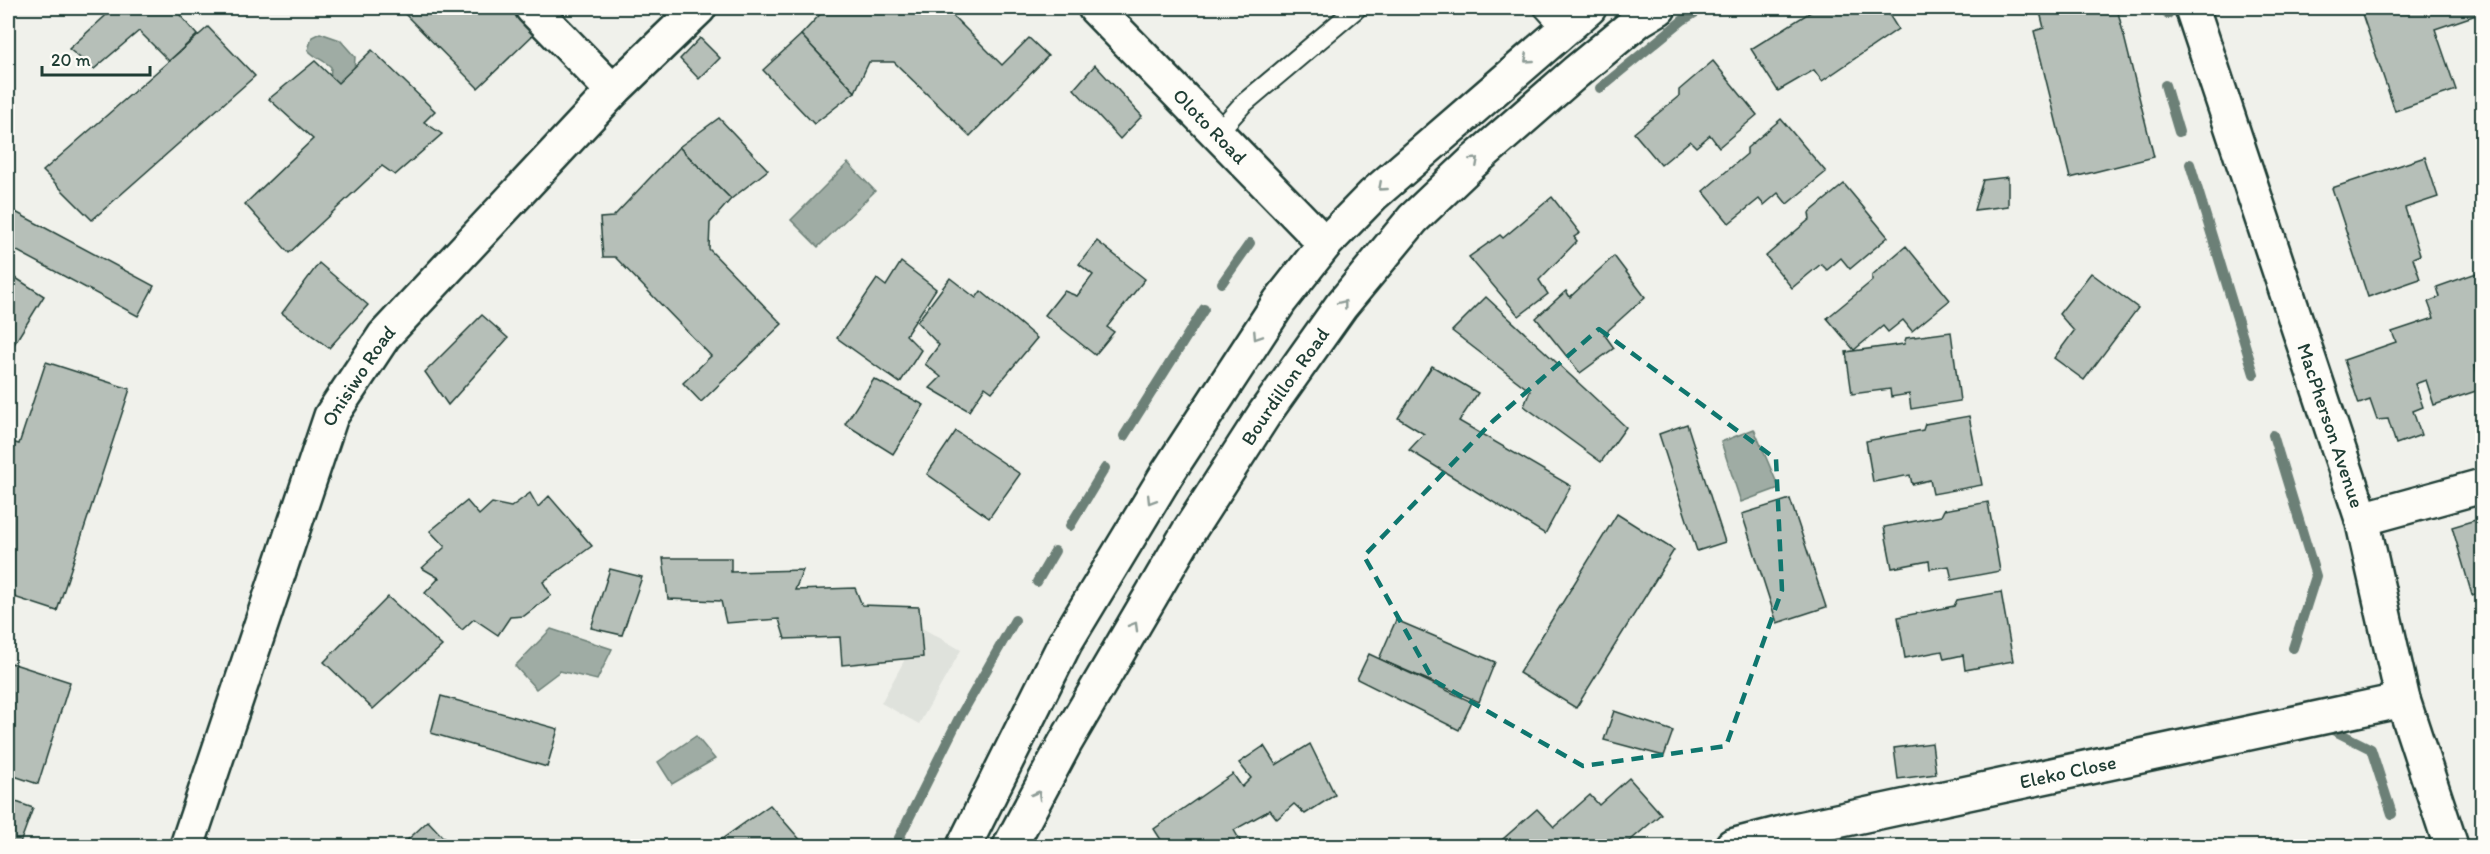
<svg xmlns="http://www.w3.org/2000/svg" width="2490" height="854" viewBox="0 0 2490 854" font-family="Itim,sans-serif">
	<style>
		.built { fill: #dfe2dc }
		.water { fill: #9faca4; stroke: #6c8077; stroke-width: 1.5 }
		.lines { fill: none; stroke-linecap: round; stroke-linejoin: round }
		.stream { stroke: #6c8077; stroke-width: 10 }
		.building { fill: #b6bfb8; stroke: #1f3d34; stroke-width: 1.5 }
		.service-casing { stroke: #1f3d34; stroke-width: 22 }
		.minor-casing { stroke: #1f3d34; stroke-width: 38 }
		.tertiary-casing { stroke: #1f3d34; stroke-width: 38 }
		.primary-casing { stroke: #1f3d34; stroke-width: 38 }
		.service { stroke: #fdfcf7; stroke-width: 18 }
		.minor { stroke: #fdfcf7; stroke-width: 33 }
		.tertiary { stroke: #fdfcf7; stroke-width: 33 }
		.primary { stroke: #fdfcf7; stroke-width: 33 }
		.oneway { stroke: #8e9c96 }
		.marked { fill: none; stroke: #0f766e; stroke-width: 4.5; stroke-dasharray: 12 8; stroke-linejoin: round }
		.labels { text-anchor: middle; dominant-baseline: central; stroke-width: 6; stroke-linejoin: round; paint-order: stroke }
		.street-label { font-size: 20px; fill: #1f3d34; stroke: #fdfcf7 }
	</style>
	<rect width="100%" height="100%" fill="#f0f1eb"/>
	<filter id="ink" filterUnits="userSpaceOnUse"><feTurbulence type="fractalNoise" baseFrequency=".0167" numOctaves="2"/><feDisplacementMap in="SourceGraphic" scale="12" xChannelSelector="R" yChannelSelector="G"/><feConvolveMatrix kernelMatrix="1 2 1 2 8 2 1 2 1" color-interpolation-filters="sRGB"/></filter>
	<g filter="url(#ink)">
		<path class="built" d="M922 628 961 650 919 724 881 703Z"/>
		<g class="water">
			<path d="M320 33 340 40 355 57 354 72 339 87 330 80 331 67C324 60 315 58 308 50L312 37Z"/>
			<path d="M848 163 875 191 818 247 791 220Z"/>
			<path d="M1754 429 1779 488 1741 502 1721 442Z"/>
			<path d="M551 629 612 649 597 680 560 671 536 689 515 666Z"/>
			<path d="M696 736 715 759 672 784 658 762Z"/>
		</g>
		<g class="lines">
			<g class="stream">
				<path d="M2166 8 2168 14"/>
				<path d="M2165 85 2179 132"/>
				<path d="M1600 88 1683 20 1703 8"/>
				<path d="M2190 164 2254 374"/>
				<path d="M1222 283 1250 243"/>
				<path d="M2273 435 2316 576 2293 648"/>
				<path d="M1124 436 1204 309"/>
				<path d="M1070 526 1105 468"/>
				<path d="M1037 582 1055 551"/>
				<path d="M2323 725 2371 749 2392 814"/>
				<path d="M895 846 958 720 1015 620"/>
			</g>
		</g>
		<g class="building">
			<path d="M114 8H174L197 35 169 61 139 31 94 69 69 49Z"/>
			<path d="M399 8H509L534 34 478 88Z"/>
			<path d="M826 8H945L1002 65 1029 38 1048 56 970 136 894 62H869L855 92 801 35Z"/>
			<path d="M1817 8H1885L1898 29 1822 81 1814 70 1778 91 1751 49Z"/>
			<path d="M2039 8H2117L2154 157 2070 178 2034 31 2044 28Z"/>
			<path d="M2360 8H2477L2479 14 2435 29 2456 90 2395 111Z"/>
			<path d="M208 27 255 76 92 220 43 171Z"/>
			<path d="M801 35 855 92 814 124 763 70Z"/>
			<path d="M700 38 720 58 699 79 680 59Z"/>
			<path d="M372 50 435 111 424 122 442 134 395 175 382 166 289 253 245 204 313 139 269 99 315 61 338 83Z"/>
			<path d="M1713 61 1757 115 1719 147 1710 135 1696 147 1690 141 1661 165 1634 133 1679 96V90Z"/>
			<path d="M1095 65 1142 116 1120 139 1074 89Z"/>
			<path d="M719 118 768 170 731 199 679 147Z"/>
			<path d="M1781 119 1826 172 1787 204 1778 193 1764 205 1759 199 1729 223 1703 191 1747 154V148Z"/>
			<path d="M679 147 731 199 710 223 709 249 782 324 701 402 683 383 711 356 615 257H603L600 218 613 217Z"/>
			<path d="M2425 157 2438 197 2405 208 2420 255 2413 258 2420 279 2368 297 2332 188Z"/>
			<path d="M2008 177V206L1974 210 1983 180Z"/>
			<path d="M1844 184 1888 237 1850 269 1841 258 1827 270 1821 264 1792 288 1766 256 1810 219 1809 213Z"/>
			<path d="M1552 197 1580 233 1574 237 1577 241 1539 280 1548 294 1519 316 1469 257 1500 235 1503 238Z"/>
			<path d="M8 208 154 286 138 316 8 246Z"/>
			<path d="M1097 241 1145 279 1107 327 1114 332 1095 355 1045 315 1064 291 1077 296 1093 275 1079 264Z"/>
			<path d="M1906 246 1950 300 1912 331 1903 320 1888 332 1883 326 1854 350 1827 318 1872 281V275Z"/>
			<path d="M1614 256 1645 297 1604 334 1614 348 1580 373 1536 318 1566 291 1570 297Z"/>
			<path d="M901 262 936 289 906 335 921 350 900 383 837 338 877 279 886 286Z"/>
			<path d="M319 263 368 305 329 348 282 313Z"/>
			<path d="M2482 271V364L2475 366 2482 389 2434 405 2426 380 2415 384 2423 407 2413 411 2421 435 2396 444 2388 419 2377 420 2370 400 2359 404 2344 360 2396 342 2392 332 2434 318 2428 302 2440 297 2437 287Z"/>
			<path d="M8 273 44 296 8 354Z"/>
			<path d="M2091 273 2138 308 2084 380 2054 358 2074 331 2059 314Z"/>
			<path d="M950 278 976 298 981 291 1037 338 992 392 985 387 969 411 930 388 941 377 925 364 939 345 917 322Z"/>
			<path d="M1486 297 1626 427 1601 462 1524 406 1530 391 1452 331Z"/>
			<path d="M482 315 508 338 448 405 425 372Z"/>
			<path d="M1951 332 1960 401 1911 409 1909 394 1891 397 1890 389 1852 394 1846 352 1904 344 1906 338Z"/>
			<path d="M46 362 130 389 57 611 8 595V441L19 444Z"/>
			<path d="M1432 366 1478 393 1459 421 1571 486 1545 534 1409 450 1424 434 1398 418Z"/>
			<path d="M874 379 924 405 893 454 845 424Z"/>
			<path d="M1969 416 1982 485 1933 494 1930 480 1912 484 1910 475 1873 482 1866 441 1923 430 1925 424Z"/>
			<path d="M1687 424 1725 542 1697 551 1659 434Z"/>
			<path d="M956 431 1020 474 989 518 927 474Z"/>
			<path d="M530 493 538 507 549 496 592 546 543 582 551 595 524 616 510 617 498 635 474 619 462 630 425 593 439 578 422 568 445 547 430 531 467 501 479 515 492 503 511 507Z"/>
			<path d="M1790 499 1826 607 1777 623 1742 514Z"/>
			<path d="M1988 502 2000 571 1952 580 1949 566 1930 569 1929 561 1892 568 1884 527 1941 516 1944 510Z"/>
			<path d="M1617 514 1674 550 1576 708 1519 673Z"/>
			<path d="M2482 518V592L2472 595 2452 527Z"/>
			<path d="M663 558H731V572L803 570 795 590 855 588 862 605 919 607 923 657 842 665 840 637 785 639 779 619 726 623 721 601 668 599Z"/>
			<path d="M610 569 642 577 622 635 591 628Z"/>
			<path d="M2001 592 2013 661 1965 670 1963 655 1944 659 1942 651 1905 658 1898 617 1954 606 1957 600Z"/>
			<path d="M388 597 442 646 373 709 324 662Z"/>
			<path d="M1396 620 1495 662 1479 702 1379 659Z"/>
			<path d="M1369 654 1472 702 1459 730 1357 679Z"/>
			<path d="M8 662 70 682 38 784 8 774Z"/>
			<path d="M441 696 558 729 547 767 431 733Z"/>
			<path d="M1614 711 1673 731 1664 756 1604 740Z"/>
			<path d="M1932 743 1936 774 1898 779 1894 748Z"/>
			<path d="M1310 744 1335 795 1305 814 1294 804 1277 819 1270 810 1234 830 1243 846H1165L1154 829 1233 774 1242 787 1251 778 1239 763 1264 746 1276 765Z"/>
			<path d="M1629 778 1661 814 1624 846H1495L1537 809 1554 827 1590 795 1599 805Z"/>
			<path d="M8 799 33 808 19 846H8Z"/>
			<path d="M770 805 803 843 797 846H712Z"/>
			<path d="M428 821 451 846H401Z"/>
		</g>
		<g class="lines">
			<g class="service-casing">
				<g id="service">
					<path d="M1543 8 1562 29"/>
					<path d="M1217 133 1243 104 1357 8"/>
				</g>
			</g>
			<g class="minor-casing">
				<g id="minor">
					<path d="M532 8 606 84 614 90"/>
					<path d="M2362 519 2482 486"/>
					<path id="s1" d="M187 846 331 416 384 336 614 90 699 8"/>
					<path id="s2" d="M1732 846 1790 831 2403 700"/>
				</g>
			</g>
			<g class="tertiary-casing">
				<g id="tertiary">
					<path id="s3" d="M1095 8 1325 244"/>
					<path id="s4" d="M2192 8 2362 519 2403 700 2451 846"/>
				</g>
			</g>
			<g class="primary-casing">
				<g id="primary">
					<path d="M964 846 1065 643 1167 474 1280 301 1325 244 1373 195 1589 8"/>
					<path id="s5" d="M1010 846 1065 743 1189 531 1265 413 1341 306 1413 219 1473 162 1576 72 1639 20 1659 8"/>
				</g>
			</g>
			<use href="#service" class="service"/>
			<use href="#minor" class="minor"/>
			<use href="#tertiary" class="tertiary"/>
			<use href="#primary" class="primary"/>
		</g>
		<defs><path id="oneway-chevron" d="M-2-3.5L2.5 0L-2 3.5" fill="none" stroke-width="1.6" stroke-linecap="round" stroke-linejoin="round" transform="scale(1.5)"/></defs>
		<g class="oneway">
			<use href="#oneway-chevron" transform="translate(1528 59) rotate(139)"/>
			<use href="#oneway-chevron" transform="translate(1475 161) rotate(-42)"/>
			<use href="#oneway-chevron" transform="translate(1382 187) rotate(139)"/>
			<use href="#oneway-chevron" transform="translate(1343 304) rotate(-52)"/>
			<use href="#oneway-chevron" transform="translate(1257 336) rotate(123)"/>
			<use href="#oneway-chevron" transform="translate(1151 500) rotate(122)"/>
			<use href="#oneway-chevron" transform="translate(1134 626) rotate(-60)"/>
			<use href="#oneway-chevron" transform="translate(1037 795) rotate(-61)"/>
		</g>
	</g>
	<path class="marked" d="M1599 329 1776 459 1782 590 1726 746 1583 766 1433 680 1364 556 1493 421Z"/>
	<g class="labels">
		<g class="street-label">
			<text stroke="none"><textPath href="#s3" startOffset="165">Oloto Road</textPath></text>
			<text stroke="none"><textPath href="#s1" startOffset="502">Onisiwo Road</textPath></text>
			<text stroke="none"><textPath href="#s5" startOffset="536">Bourdillon Road</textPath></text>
			<text stroke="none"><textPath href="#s4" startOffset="440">MacPherson Avenue</textPath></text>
			<text stroke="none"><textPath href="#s2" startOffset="344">Eleko Close</textPath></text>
		</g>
	</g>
	<rect width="2490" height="854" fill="none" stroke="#fdfcf7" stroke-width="30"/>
	<rect x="15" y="15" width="2460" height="824" fill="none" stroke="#1f3d34" stroke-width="2" filter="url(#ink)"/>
	<path d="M42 66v9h108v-9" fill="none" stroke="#1f3d34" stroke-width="3"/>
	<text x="51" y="66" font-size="18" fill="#1f3d34" stroke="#fdfcf7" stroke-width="4.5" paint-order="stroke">20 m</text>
</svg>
